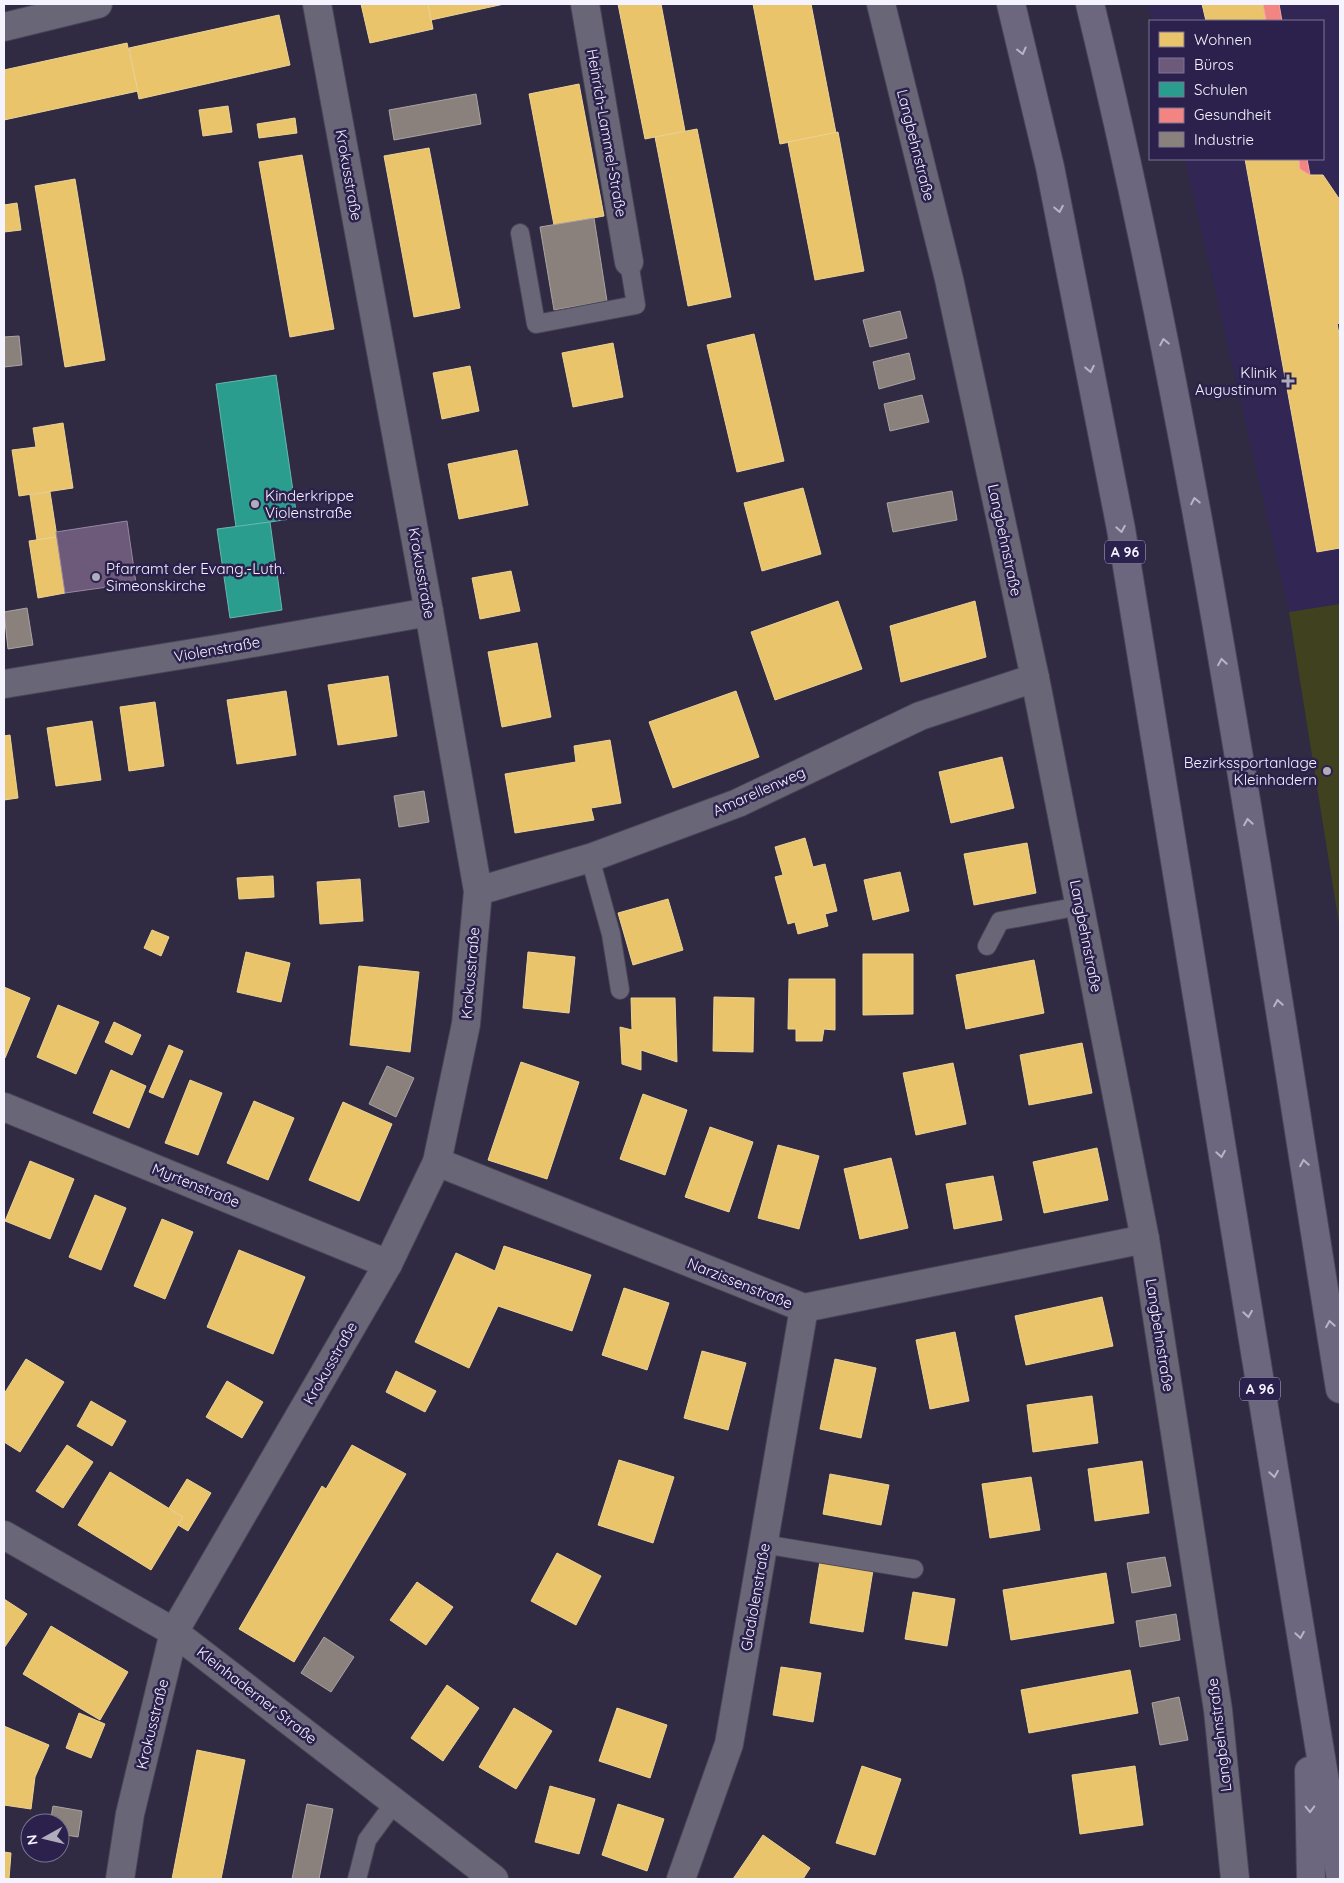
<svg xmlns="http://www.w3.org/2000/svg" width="1344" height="1883" viewBox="0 0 1344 1883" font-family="Quicksand,sans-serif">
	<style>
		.built { fill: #312654 }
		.green { fill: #40411f }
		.homes { fill: #e9c46a; stroke: #ecd296 }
		.offices { fill: #6d597a; stroke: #9687a2 }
		.schools { fill: #2a9d8f; stroke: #67b7b0 }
		.health { fill: #f28482; stroke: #f3a5a7 }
		.industry { fill: #8a817c; stroke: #aaa3a3 }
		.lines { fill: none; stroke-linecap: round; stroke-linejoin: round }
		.service-casing { stroke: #494556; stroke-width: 20 }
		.minor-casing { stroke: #494556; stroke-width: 30 }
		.motorway-casing { stroke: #494556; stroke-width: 30 }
		.service { stroke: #696678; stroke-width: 18 }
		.minor { stroke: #696678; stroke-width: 28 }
		.motorway { stroke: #6c677e; stroke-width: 28 }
		.oneway { stroke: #b7b4c4 }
		.poi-dot { fill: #afadbc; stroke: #2b214c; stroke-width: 2 }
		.labels { text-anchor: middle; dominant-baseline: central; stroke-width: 5; stroke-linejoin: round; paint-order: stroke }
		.shield { fill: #2b214c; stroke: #b8b4c9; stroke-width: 1 }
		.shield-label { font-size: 14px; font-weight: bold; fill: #f4f3fe }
		.street-label { font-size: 15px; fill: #f4f3fe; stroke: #2b214c }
		.poi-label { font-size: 15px; fill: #f4f3fe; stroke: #2b214c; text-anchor: end }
	</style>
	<rect width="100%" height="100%" fill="#302b42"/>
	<path class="built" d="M1148 4H1340V604L1289 612 1185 159H1323V21H1152Z"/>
	<path class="green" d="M1340 604V930L1289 612Z"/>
	<g class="homes">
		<path d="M361 4H428L433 29 370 43Z"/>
		<path d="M428 4H504L431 20Z"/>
		<path d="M618 4H661L685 131 645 139Z"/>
		<path d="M753 4H811L836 133 780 144Z"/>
		<path d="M1202 4H1263L1266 20 1206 21Z"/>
		<path d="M279 15 290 65 139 99 129 48Z"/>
		<path d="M127 43 138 91 4 120V70Z"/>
		<path d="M579 84 604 216 554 225 529 94Z"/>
		<path d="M228 106 232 132 203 136 199 110Z"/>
		<path d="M295 118 297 133 259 138 257 124Z"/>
		<path d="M697 129 731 297 688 306 655 137Z"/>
		<path d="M838 132 864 271 815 280 788 142Z"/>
		<path d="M429 148 460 308 414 317 384 156Z"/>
		<path d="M302 155 334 329 290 337 259 162Z"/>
		<path d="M1245 159H1299L1300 169 1310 175H1323L1340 200V324L1337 323 1340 340V548L1317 552Z"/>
		<path d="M75 179 105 360 65 367 35 186Z"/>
		<path d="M17 203 21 230 4 232V205Z"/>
		<path d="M754 334 784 461 737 472 707 345Z"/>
		<path d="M613 343 623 397 573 407 562 353Z"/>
		<path d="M470 366 479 411 442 419 433 373Z"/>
		<path d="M63 423 73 488 19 496 12 450 36 447 33 428Z"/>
		<path d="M517 450 528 505 459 519 448 464Z"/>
		<path d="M803 488 821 554 762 571 744 503Z"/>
		<path d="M50 492 57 537 37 540 30 495Z"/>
		<path d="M57 537 65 593 38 598 29 541Z"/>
		<path d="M511 571 520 611 480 619 472 578Z"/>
		<path d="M838 601 862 669 775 700 751 632Z"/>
		<path d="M975 601 986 657 901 682 890 626Z"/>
		<path d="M537 643 551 717 502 727 488 652Z"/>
		<path d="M388 676 397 736 338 745 328 685Z"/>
		<path d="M286 691 296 755 237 764 227 700Z"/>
		<path d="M736 691 759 757 673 788 649 722Z"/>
		<path d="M155 702 164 766 129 771 120 707Z"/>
		<path d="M92 721 101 780 56 786 47 728Z"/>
		<path d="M10 735 18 798 4 800V736Z"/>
		<path d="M610 740 621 803 591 808 594 820 515 833 505 774 576 762 574 746Z"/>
		<path d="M1002 757 1014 808 951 823 939 772Z"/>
		<path d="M805 838 813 867 825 864 837 911 825 914 828 926 798 934 795 922 788 924 775 877 783 875 775 847Z"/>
		<path d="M1027 843 1036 893 974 905 964 854Z"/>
		<path d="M900 872 909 911 873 920 864 880Z"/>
		<path d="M273 876 274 897 239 899 237 878Z"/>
		<path d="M360 879 363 921 320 924 317 882Z"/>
		<path d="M668 899 683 950 633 965 618 913Z"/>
		<path d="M152 930 169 937 161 956 144 948Z"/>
		<path d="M246 952 290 963 281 1002 237 992Z"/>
		<path d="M528 952 575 957 569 1013 523 1008Z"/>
		<path d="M863 954H913V1014L863 1015Z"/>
		<path d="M1034 960 1044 1013 966 1029 956 975Z"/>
		<path d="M359 966 419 972 410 1052 350 1045Z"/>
		<path d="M789 979H835V1030L824 1029 822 1041H796V1029H788Z"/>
		<path d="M4 987 30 998 5 1058 4 1057Z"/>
		<path d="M714 997 754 998 753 1052 713 1051Z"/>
		<path d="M631 998H675L677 1062 641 1050V1070L622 1064 620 1027 632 1030Z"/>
		<path d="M58 1005 99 1022 76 1074 37 1057Z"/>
		<path d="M114 1022 141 1035 132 1055 105 1042Z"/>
		<path d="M1082 1043 1092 1093 1029 1105 1020 1055Z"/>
		<path d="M169 1045 183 1051 163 1098 149 1092Z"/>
		<path d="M521 1062 579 1082 547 1179 488 1160Z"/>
		<path d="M953 1063 966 1124 916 1135 903 1073Z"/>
		<path d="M111 1070 146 1086 129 1128 93 1113Z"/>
		<path d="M190 1080 222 1093 198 1155 165 1143Z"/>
		<path d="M643 1094 687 1110 665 1175 620 1159Z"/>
		<path d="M254 1101 294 1118 268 1180 227 1163Z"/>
		<path d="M343 1102 392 1124 359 1201 309 1180Z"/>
		<path d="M710 1127 753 1142 729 1212 685 1197Z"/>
		<path d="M778 1145 819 1156 799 1229 758 1218Z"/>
		<path d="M1097 1148 1108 1200 1044 1213 1033 1162Z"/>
		<path d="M891 1158 908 1228 860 1239 844 1169Z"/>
		<path d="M30 1161 74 1179 50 1239 5 1221Z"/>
		<path d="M993 1176 1002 1220 954 1229 946 1184Z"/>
		<path d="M95 1195 126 1208 101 1270 69 1257Z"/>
		<path d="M162 1219 193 1232 165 1299 134 1286Z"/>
		<path d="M504 1246 591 1275 572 1331 498 1306 469 1368 415 1342 456 1253 495 1271Z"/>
		<path d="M239 1250 305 1277 273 1354 207 1327Z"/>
		<path d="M624 1288 669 1303 647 1370 602 1355Z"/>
		<path d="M1102 1297 1113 1346 1026 1365 1015 1316Z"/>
		<path d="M955 1332 969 1401 930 1409 916 1340Z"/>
		<path d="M702 1351 746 1363 728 1430 684 1418Z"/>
		<path d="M26 1359 64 1382 20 1452 4 1442V1394Z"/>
		<path d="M835 1359 876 1368 861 1438 820 1429Z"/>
		<path d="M396 1371 436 1391 425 1412 386 1392Z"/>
		<path d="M227 1381 263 1402 242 1438 206 1417Z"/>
		<path d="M1092 1396 1098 1443 1033 1452 1027 1405Z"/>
		<path d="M91 1401 126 1421 112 1446 77 1426Z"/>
		<path d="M67 1445 93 1462 63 1508 36 1491Z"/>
		<path d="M352 1445 406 1474 294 1662 239 1629 322 1486 326 1489Z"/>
		<path d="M619 1460 674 1477 653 1543 598 1525Z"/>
		<path d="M1142 1461 1149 1513 1095 1521 1088 1469Z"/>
		<path d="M110 1472 183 1517 151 1570 78 1525Z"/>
		<path d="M830 1474 889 1485 881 1525 823 1514Z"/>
		<path d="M1031 1477 1040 1530 990 1538 982 1484Z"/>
		<path d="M187 1479 211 1493 188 1531 178 1525 183 1517 169 1508Z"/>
		<path d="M557 1553 601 1576 576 1625 531 1601Z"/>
		<path d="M820 1561 873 1570 863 1632 810 1623Z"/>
		<path d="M1106 1573 1114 1623 1011 1640 1003 1590Z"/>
		<path d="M417 1582 453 1607 426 1645 390 1620Z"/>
		<path d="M913 1592 955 1599 947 1646 905 1639Z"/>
		<path d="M4 1599 27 1614 4 1648Z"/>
		<path d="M51 1626 128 1672 100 1720 23 1674Z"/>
		<path d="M781 1667 821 1673 813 1722 773 1715Z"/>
		<path d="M1130 1670 1138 1713 1029 1733 1021 1690Z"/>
		<path d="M447 1685 479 1708 443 1761 411 1738Z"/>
		<path d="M514 1708 552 1731 516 1789 479 1767Z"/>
		<path d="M617 1708 667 1725 650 1778 599 1761Z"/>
		<path d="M79 1713 105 1724 91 1758 66 1748Z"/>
		<path d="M4 1726 49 1745 35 1777 31 1809 4 1805Z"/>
		<path d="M197 1750 245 1760 221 1879H172Z"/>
		<path d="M862 1766 901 1779 875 1855 836 1843Z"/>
		<path d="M1135 1766 1143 1825 1080 1834 1072 1775Z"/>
		<path d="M550 1786 595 1799 579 1854 535 1842Z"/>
		<path d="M618 1804 664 1819 647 1871 602 1855Z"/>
		<path d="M763 1835 810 1868 803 1879H733Z"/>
		<path d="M4 1852 11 1853 9 1879H4Z"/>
	</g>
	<path class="offices" d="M127 521 136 583 65 593 56 532Z"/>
	<g class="schools">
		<path d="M276 375 297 518 236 527 216 384Z"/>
		<path d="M270 522 282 610 230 618 217 529Z"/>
	</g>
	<g class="health">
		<path d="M1263 4H1279L1282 21H1260L1266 20Z"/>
		<path d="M1299 159H1307L1310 175 1300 169Z"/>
	</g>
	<g class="industry">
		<path d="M476 94 481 124 394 140 389 110Z"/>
		<path d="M594 218 607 301 554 310 540 227Z"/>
		<path d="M900 311 907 338 870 347 863 320Z"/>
		<path d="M19 336 22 365 4 367V337Z"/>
		<path d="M909 353 915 379 879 389 873 362Z"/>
		<path d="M922 395 929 422 890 431 884 404Z"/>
		<path d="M952 491 957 520 893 532 887 503Z"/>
		<path d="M27 608 33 645 8 649 4 612Z"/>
		<path d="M424 791 429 822 399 827 394 796Z"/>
		<path d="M387 1066 414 1078 396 1117 369 1104Z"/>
		<path d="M1165 1557 1171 1586 1132 1593 1127 1563Z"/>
		<path d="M1176 1614 1180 1640 1140 1647 1136 1621Z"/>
		<path d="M324 1637 354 1657 331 1692 301 1673Z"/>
		<path d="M1179 1697 1188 1740 1160 1745 1152 1703Z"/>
		<path d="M307 1804 333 1809 319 1879H292Z"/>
		<path d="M53 1806 82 1811 78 1837 60 1834V1823H50Z"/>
	</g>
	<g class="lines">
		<g class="service-casing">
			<g id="service">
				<path d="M520 233 536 324 636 305 629 262"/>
				<path d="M590 858 611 934 620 990"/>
				<path d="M987 946 1000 921 1080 906"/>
				<path d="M763 1544 914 1569"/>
				<path d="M357 1879 367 1840 395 1802"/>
			</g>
		</g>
		<g class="minor-casing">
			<g id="minor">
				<path d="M585 4 629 262"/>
				<path d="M881 4 949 279 1035 678 1145 1239 1218 1710 1235 1879"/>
				<path d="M4 27 98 4"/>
				<path d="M4 684 224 648 429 612"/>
				<path d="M478 891 590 858 738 803 920 716 1035 678"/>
				<path d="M4 1107 388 1264"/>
				<path d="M437 1162 804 1308 1145 1239"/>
				<path d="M4 1535 174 1632 494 1879"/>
				<path d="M120 1879 130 1814 174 1632 388 1264 437 1162 466 1024 478 891 429 612 317 4"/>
				<path d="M681 1879 729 1744 804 1308"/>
			</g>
		</g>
		<g class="motorway-casing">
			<g id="motorway">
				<path d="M1011 4 1050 167 1121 529 1340 1874"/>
				<path d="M1090 4C1201 460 1265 926 1340 1389"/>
				<path d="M1309 1771 1311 1879"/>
			</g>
		</g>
		<use href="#service" class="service"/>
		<use href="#minor" class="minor"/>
		<use href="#motorway" class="motorway"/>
	</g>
	<defs><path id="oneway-chevron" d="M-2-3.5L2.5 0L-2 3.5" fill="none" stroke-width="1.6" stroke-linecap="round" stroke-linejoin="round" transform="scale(1.25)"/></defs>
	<g class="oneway">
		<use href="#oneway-chevron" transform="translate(1022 51) rotate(76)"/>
		<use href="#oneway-chevron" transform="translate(1059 209) rotate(79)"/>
		<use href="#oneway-chevron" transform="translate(1164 342) rotate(-101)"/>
		<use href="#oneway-chevron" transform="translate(1090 369) rotate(79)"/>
		<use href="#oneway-chevron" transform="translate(1195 501) rotate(-101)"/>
		<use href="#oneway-chevron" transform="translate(1121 529) rotate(80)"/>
		<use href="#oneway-chevron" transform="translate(1222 662) rotate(-99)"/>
		<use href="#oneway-chevron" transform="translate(1248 822) rotate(-99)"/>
		<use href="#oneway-chevron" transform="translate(1278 1003) rotate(-99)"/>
		<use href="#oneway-chevron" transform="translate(1221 1154) rotate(81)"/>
		<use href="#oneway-chevron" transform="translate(1304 1163) rotate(-99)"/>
		<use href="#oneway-chevron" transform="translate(1248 1314) rotate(81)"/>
		<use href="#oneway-chevron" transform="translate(1330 1324) rotate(-99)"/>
		<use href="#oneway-chevron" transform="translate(1274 1474) rotate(81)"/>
		<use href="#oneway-chevron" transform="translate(1300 1635) rotate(81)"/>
		<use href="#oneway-chevron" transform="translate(1310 1809) rotate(89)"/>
	</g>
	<g class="poi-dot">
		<path d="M1285.5 373.5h5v5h5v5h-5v5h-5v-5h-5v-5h5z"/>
		<circle cx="255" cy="504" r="5"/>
		<circle cx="96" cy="577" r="5"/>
		<circle cx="1327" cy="771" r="5"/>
	</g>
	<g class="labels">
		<g class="shield">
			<rect x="1105" y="540.5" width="40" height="23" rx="4"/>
			<rect x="1240" y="1377.5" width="40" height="23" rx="4"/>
		</g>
		<g class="shield-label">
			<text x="1125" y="552">A 96</text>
			<text x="1260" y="1389">A 96</text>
		</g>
		<g class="street-label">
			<text transform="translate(607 133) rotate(80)">Heinrich-Lammel-Straße</text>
			<text transform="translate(916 145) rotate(76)">Langbehnstraße</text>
			<text transform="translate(349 175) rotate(80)">Krokusstraße</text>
			<text transform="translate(1005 540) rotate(78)">Langbehnstraße</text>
			<text transform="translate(422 573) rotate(80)">Krokusstraße</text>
			<text transform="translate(217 649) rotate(-10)">Violenstraße</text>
			<text transform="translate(759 791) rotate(-24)">Amarellenweg</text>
			<text transform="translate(1086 936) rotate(79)">Langbehnstraße</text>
			<text transform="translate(470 973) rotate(-85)">Krokusstraße</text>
			<text transform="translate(196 1185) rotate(22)">Myrtenstraße</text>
			<text transform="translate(740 1283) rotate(22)">Narzissenstraße</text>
			<text transform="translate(1160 1335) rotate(81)">Langbehnstraße</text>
			<text transform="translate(330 1363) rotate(-60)">Krokusstraße</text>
			<text transform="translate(755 1597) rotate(-80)">Gladiolenstraße</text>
			<text transform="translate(257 1695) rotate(38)">Kleinhaderner Straße</text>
			<text transform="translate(152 1724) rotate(-76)">Krokusstraße</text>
			<text transform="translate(1219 1735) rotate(-97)">Langbehnstraße</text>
		</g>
		<g class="poi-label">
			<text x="1277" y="372">Klinik<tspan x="1277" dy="17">Augustinum</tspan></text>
			<text x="265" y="495" text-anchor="start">Kinderkrippe<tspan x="265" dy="17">Violenstraße</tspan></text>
			<text x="106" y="568" text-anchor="start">Pfarramt der Evang.-Luth.<tspan x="106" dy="17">Simeonskirche</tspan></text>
			<text x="1317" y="762">Bezirkssportanlage<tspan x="1317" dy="17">Kleinhadern</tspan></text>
		</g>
	</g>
	<rect width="1344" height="1883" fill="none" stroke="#f4f3fe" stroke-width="10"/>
	<rect x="1149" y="20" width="175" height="140" fill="#2b214c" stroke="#7b7593"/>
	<rect x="1159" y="32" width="25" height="15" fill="#e9c46a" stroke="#7b7593"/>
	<text x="1194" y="45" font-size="15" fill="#f4f3fe">Wohnen</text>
	<rect x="1159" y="58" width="25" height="15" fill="#6d597a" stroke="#7b7593"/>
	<text x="1194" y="70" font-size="15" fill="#f4f3fe">Büros</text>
	<rect x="1159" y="82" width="25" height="15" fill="#2a9d8f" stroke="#7b7593"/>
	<text x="1194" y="95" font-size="15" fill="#f4f3fe">Schulen</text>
	<rect x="1159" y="108" width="25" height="15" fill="#f28482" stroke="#7b7593"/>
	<text x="1194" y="120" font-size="15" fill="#f4f3fe">Gesundheit</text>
	<rect x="1159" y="132" width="25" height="15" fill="#8a817c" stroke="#7b7593"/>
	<text x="1194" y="145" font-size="15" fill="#f4f3fe">Industrie</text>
	<g transform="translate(45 1838) rotate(262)"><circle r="24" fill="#2b214c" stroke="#7b7593"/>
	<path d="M0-4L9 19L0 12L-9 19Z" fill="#afadbc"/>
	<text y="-8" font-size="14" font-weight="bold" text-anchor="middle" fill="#f4f3fe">N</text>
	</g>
</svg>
